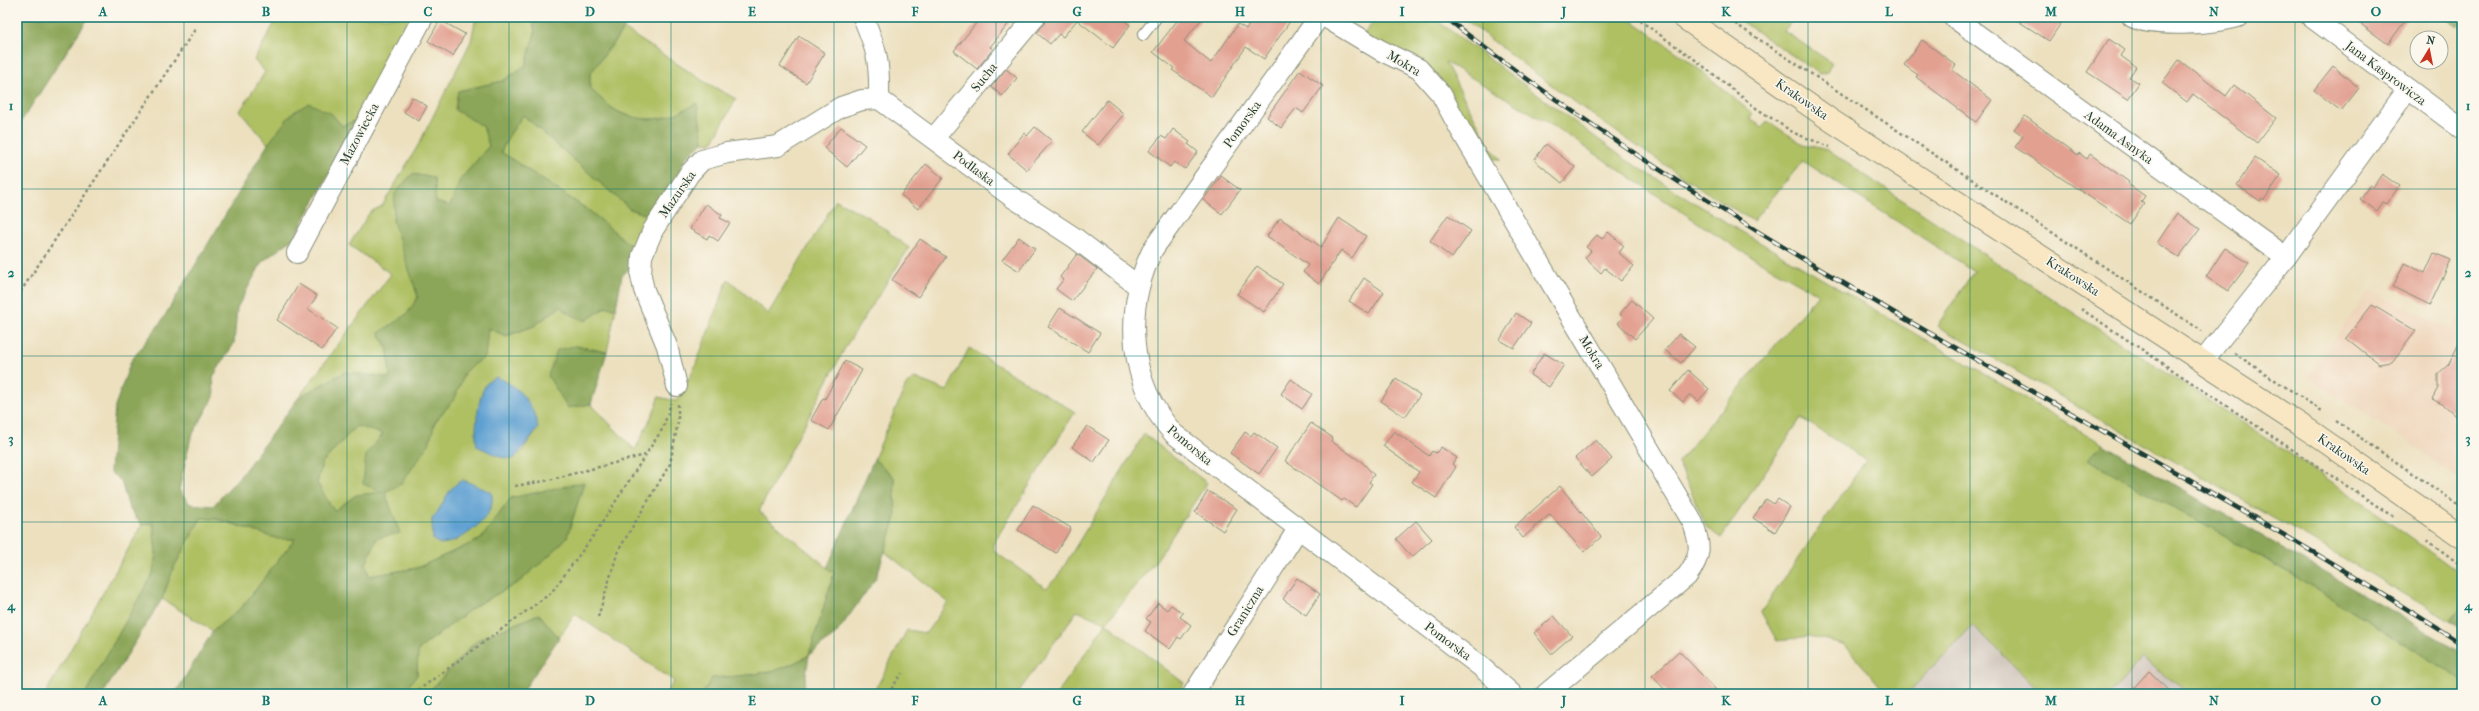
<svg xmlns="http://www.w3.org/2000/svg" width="2479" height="711" viewBox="0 0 2479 711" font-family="'IM FELL French Canon',serif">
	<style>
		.built { fill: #efd6bb }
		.industrial { fill: #cdc2b9 }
		.green { fill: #afc063; stroke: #677e4c; fill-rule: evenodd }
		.forest { fill: #8ba659; stroke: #557246; fill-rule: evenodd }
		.water { fill: #5fa0d2; stroke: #3f6e83 }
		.building { fill: #e2a091 }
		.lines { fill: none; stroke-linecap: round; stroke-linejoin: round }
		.lane-casing { stroke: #868e7a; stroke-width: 12 }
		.street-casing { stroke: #868e7a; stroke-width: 22 }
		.secondary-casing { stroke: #868e7a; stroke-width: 24 }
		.path { stroke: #868e7a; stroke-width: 2.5; stroke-dasharray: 3 3; stroke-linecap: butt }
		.lane { stroke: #fff; stroke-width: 10 }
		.street { stroke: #fff; stroke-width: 20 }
		.secondary { stroke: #f9e7c3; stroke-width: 22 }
		.rail-casing { stroke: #1f3d34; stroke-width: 4.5 }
		.rail { stroke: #fbf7ec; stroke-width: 3; stroke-dasharray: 9; stroke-linecap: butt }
		.grid { fill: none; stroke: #0f766e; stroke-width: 1; stroke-opacity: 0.55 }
		.labels { text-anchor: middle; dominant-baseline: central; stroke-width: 3; stroke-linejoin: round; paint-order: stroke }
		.street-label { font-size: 13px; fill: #1f3d34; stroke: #fbf7ec }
		.neatline { fill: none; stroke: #0f766e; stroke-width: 1.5 }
		.grid-label { font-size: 13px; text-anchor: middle; font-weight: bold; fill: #0f766e }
	</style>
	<rect width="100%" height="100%" fill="#fbf7ec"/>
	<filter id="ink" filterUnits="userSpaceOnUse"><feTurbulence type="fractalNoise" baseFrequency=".025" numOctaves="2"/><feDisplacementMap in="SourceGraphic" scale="8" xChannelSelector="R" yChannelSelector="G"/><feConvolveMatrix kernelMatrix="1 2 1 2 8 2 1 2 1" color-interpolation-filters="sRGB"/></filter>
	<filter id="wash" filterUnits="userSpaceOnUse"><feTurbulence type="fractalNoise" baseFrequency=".012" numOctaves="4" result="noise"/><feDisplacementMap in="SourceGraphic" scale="16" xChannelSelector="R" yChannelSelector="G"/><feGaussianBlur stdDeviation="0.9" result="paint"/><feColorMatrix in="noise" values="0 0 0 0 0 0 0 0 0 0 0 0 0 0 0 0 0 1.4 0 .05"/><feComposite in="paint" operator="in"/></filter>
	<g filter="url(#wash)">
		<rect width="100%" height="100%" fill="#ece0bf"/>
		<path class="built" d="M2370 290 2450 329 2462 313V482L2395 432 2306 377Z"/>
		<g class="industrial">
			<path d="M1973 625 2042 694H1907Z"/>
			<path d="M2142 659 2190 694H2110Z"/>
		</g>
		<g class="green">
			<path d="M266 17H417L360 119 342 126 331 114 292 113 268 144 240 111 265 72 254 60 274 24Z"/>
			<path d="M476 17H532L535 33 526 65 503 81 458 91 455 110 483 126 489 146 460 180 450 206 436 203 434 178 413 174 409 267 418 298 407 314 379 333 388 350 390 378 345 372 299 397 391 274 349 245 370 212 382 206 420 142 471 41Z"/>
			<path d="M1368 17H1432L1625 159 1732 226 2103 444 2088 459 2298 578 2444 668 2462 682V694H2190L2142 659 2110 694H2042L1973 625 1907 694H1887L1844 644 1809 636 1777 641 1761 612 1866 460 1801 418 1721 538 1707 528 1678 462 1818 294 1739 250 1555 127 1445 62 1490 147 1501 159H1483L1434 72 1363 35 1374 21Z"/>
			<path d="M1462 17H1627L1688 60 1753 114 1750 119 1762 127 1767 121 1803 144 1827 150C1934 221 2040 292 2148 361 2254 430 2361 498 2462 575V608L2450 621 2330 550 1937 326 1974 271 1803 161 1753 221C1652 160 1555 90 1462 17Z"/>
			<path d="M1735 17H1795L1784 31 1832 63 1827 72 1820 74Z"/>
			<path d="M624 29 705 82 736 99 712 143 703 142 697 103C671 118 651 125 621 113 610 109 599 96 590 89V74Z"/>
			<path d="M523 115 630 209 656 218 637 251 591 212 501 152 508 137Z"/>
			<path d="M836 200 870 218 909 248 846 346 759 511 834 573 809 655C776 675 750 675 713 678L702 694H666L674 681 575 614 559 638 539 614 477 640 427 694H402L417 675 418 650 475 606 519 582 554 551 567 537 584 483 511 498 481 539 417 568 369 576 366 564 377 538 356 495 334 511 317 483 322 463 356 426 429 444 435 422 455 398 465 371 485 357 488 328 507 336 534 326 561 306 585 321 606 307 616 308 607 352 576 346 568 407 591 404 635 450 656 407 658 397 677 401 694 369 728 279 768 314ZM489 381H506L527 400 538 428 520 454 479 414 482 392ZM442 508 465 533 456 541 433 540 432 519Z"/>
			<path d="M969 348 1075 412 993 544 995 552 1046 588 1058 576 1144 434 1207 483 1155 562 1106 623 1184 683 1178 694H1057L1106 623 1077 611 1017 694H873L907 630 926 633 948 602 885 552 896 517 894 477 874 459 906 385 915 378 947 391Z"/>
			<path d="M201 518C234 519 262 539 295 539L242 607 213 631 162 599 174 567Z"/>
			<path d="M153 523 156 553 153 573 85 694H45L142 525Z"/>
		</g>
		<g class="forest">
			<path d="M23 17H89L17 128V27Z"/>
			<path d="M532 17H632L590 74V89C599 96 610 109 621 113 652 125 670 118 697 103L703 142 687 156 656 218 630 209 523 115 508 137 501 152 591 212 637 251 633 266 622 275 616 308 606 307 585 321 566 312 561 306 534 326 506 336 488 328 485 357 465 371 455 398 435 422 429 444 401 484 385 492 400 533 377 538 366 564 369 576 417 568 481 539 511 498 584 482 567 537 554 551 519 582 475 606 418 650 417 675 402 694H175L213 631 242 607 295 539H278L219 519 201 518 174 567 162 599 103 694H85L153 573 156 553 153 523 142 525 129 508 121 481 110 472 115 406 131 361 161 322 268 144 292 113 309 103 332 114 342 126 360 119 294 238 262 262 237 308 234 343 213 377 214 397 191 437 179 490 190 504 213 506 242 474 299 397 345 372 390 378 388 350 379 333 407 314 418 297 393 221 395 193 412 174 434 178 436 202 450 206 460 180 489 146 483 126 455 110 458 91 503 81 526 65 535 33ZM356 426 383 434 366 454 363 484 383 492 356 495 334 511 317 483 322 463Z"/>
			<path d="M2443 17H2462L2457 27Z"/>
			<path d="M575 346 607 352 591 404 568 408 548 376 557 350Z"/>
			<path d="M2103 444 2462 652V682L2444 668 2298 578 2088 459Z"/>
			<path d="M874 459 894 477 896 517 876 578 836 634 809 655 803 694H702L712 678C749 675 777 675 809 655L834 573 827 568Z"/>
			<path d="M2462 608V629L2450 621Z"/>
			<path d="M539 614 559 638 521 694H427L477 640Z"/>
		</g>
		<g class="water">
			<path d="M496 377C518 385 535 406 538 428L514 459 500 457 477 446C474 433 478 392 488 382 490 380 494 379 496 377Z"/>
			<path d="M463 480 491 492C500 515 460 544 440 544L433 540 432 519C445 505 446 487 463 480Z"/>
		</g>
		<g id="blocks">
			<g class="building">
				<path d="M981 17H1014L990 47 993 49 977 69 954 51Z"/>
				<path d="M1046 17H1120L1130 25 1113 48 1077 20 1063 37 1059 34 1050 44 1037 33 1044 24Z"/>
				<path d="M1180 17H1203L1184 41 1211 63 1238 24 1246 29 1254 17H1293L1264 59 1246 47 1212 97 1172 70 1174 68 1153 52Z"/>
				<path d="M2012 17H2065L2049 41Z"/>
				<path d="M2351 17H2408L2388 44Z"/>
				<path d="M440 20 465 34 453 56 428 41Z"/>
				<path d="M799 36 825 53 806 83 780 66Z"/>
				<path d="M2109 39 2125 50 2121 56 2136 67 2129 77 2139 83 2128 99 2087 72Z"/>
				<path d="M1922 40 1956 65 1952 70 1992 100 1976 122 1916 77 1918 75 1904 65Z"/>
				<path d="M2179 60 2226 96 2234 85 2276 118 2257 143 2193 94 2187 102 2162 83Z"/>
				<path d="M2333 66 2359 88 2341 111 2314 90Z"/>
				<path d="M1006 69 1017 78 1002 96 991 87Z"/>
				<path d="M1300 70 1323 86 1303 113 1296 108 1281 128 1267 117Z"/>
				<path d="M412 97 427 106 419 121 404 112Z"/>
				<path d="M1107 100 1124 114 1098 145 1082 132Z"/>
				<path d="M2025 116 2078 155 2079 153 2087 159 2090 154 2129 182 2128 184 2145 196 2141 202 2144 204 2130 224 2015 147 2023 136 2014 129Z"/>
				<path d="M841 127 865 145 847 167 824 148Z"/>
				<path d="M1035 127 1052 141 1027 170 1008 154 1024 133 1027 136Z"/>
				<path d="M1173 129 1190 142 1188 144 1198 152 1185 169 1174 162 1170 167 1149 151 1161 136 1166 139Z"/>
				<path d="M1546 144 1575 167 1562 183 1534 160Z"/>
				<path d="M2255 158 2281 175 2264 200 2262 198 2260 201 2237 185Z"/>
				<path d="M926 164 943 178 918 209 901 195Z"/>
				<path d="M2382 174 2399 186 2387 204 2383 202 2377 211 2360 199 2370 185 2373 187Z"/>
				<path d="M1221 176 1240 190 1222 214 1203 200Z"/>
				<path d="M706 204 722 215 720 218 730 223 718 241 709 235 707 239 690 229Z"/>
				<path d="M2177 213 2200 229 2179 257 2157 243Z"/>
				<path d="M1448 215 1471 231 1452 258 1430 241Z"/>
				<path d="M1280 218 1321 247 1339 218 1366 236 1352 258 1341 250 1319 284 1303 272 1308 265 1267 236Z"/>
				<path d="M1608 232 1624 246 1619 253 1634 266 1621 281 1605 268 1601 273 1585 258 1591 251 1586 247 1597 235 1602 239Z"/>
				<path d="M1019 237 1035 249 1019 271 1002 260Z"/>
				<path d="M920 239 946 257 918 297 892 280Z"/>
				<path d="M2225 248 2249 263 2228 291 2206 277Z"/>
				<path d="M2434 253 2451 260 2430 305 2393 287 2404 263 2425 273Z"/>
				<path d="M1077 254 1097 269 1072 301 1056 289 1063 280 1060 277Z"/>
				<path d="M1257 266 1283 284 1264 312 1237 294Z"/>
				<path d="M1364 278 1384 292 1369 314 1349 301Z"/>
				<path d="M299 284 317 296 308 309 337 328 322 350 277 320Z"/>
				<path d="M1632 300 1653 319 1635 339 1618 323 1623 317 1620 314Z"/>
				<path d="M2372 305 2416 331 2392 362 2379 364 2346 338Z"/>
				<path d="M1060 308 1100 333 1088 352 1048 327Z"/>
				<path d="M1516 313 1531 323 1514 348 1500 340Z"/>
				<path d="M1679 334 1695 347 1681 363 1665 350Z"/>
				<path d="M2462 337V421L2444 405 2432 399 2438 388V374L2449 364Z"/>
				<path d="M1544 353 1564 365 1549 387 1530 375Z"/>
				<path d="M845 361 862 370 829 430 811 420 823 398 825 399Z"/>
				<path d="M1688 370 1709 389 1698 401 1690 394 1683 402 1670 391Z"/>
				<path d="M1291 379 1312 394 1302 409 1281 394Z"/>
				<path d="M1396 379 1420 395 1405 417 1381 401Z"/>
				<path d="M1311 423 1333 438 1331 441 1363 463 1374 475 1369 482 1372 484 1356 507 1344 499 1342 501 1285 461Z"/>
				<path d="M1087 426 1109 440 1094 462 1072 447Z"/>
				<path d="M1394 431 1429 456 1432 451 1436 453 1441 447 1457 458 1452 464 1456 467 1436 498 1412 482 1419 472 1383 446Z"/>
				<path d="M1245 432 1251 436 1254 432 1277 448 1259 474 1230 453Z"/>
				<path d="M1596 440 1612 459 1592 477 1575 458Z"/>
				<path d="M1560 486 1601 537 1584 552 1550 514 1523 538 1514 527Z"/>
				<path d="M1208 491 1237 509 1223 531 1195 512Z"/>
				<path d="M1766 499 1774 504 1778 499 1790 507 1775 532 1753 518Z"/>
				<path d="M1033 505 1071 528 1056 553 1018 530Z"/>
				<path d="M1416 521 1432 539 1412 557 1396 539Z"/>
				<path d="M1297 578 1320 594 1306 615 1283 599Z"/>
				<path d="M1158 603 1167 610 1171 605 1183 613 1180 617 1191 625 1181 639 1178 637 1170 649 1145 631 1151 622 1146 619Z"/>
				<path d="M1554 616 1572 636 1551 654 1534 633Z"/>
				<path d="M1679 651 1720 694H1669L1652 676Z"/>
				<path d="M2149 671 2173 694H2128Z"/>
			</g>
		</g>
	</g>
	<g filter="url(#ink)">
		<use href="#blocks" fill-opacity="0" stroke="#868e7a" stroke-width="1"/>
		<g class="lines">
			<g class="lane-casing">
				<path id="lane" d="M1143 35 1157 17"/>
			</g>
			<g class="street-casing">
				<g id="street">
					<path d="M863 17C877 50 880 62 879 99"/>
					<path d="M1319 17 1153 249C1123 311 1128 383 1174 434L1480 666 1512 694"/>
					<path d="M1325 17 1380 50 1419 69 1441 94 1460 129 1693 523C1701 546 1702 555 1687 576L1546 694"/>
					<path d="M1953 17 2286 257 2203 361"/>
					<path d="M2132 17C2153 28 2214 24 2238 17"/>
					<path d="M2311 17 2462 129"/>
					<path d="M879 99 1012 197 1075 238 1138 286"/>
					<path d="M934 138 1035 17"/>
					<path d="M297 253 423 17"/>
					<path d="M2286 257 2408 89"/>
					<path d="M677 386 667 346 644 290 641 276 642 256 653 230 689 174 702 160 727 153 778 146 841 107 862 100 879 99"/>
					<path d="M1193 694 1298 529"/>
				</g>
			</g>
			<g class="secondary-casing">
				<path id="secondary" d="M1683 17 1832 121 2316 435 2462 537"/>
			</g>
			<g class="path">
				<path d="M1635 17 1698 62 1756 108 1794 133 1830 147"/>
				<path d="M1725 17 2202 331"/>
				<path d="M17 297 196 28"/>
				<path d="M2081 309 2395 518"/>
				<path d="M2234 353 2322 411"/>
				<path d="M2336 421 2462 507"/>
				<path d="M515 486 545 481 645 455"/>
				<path d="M2427 540 2462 566"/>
				<path d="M598 617 618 551 670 464 678 422V404"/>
				<path d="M413 694 551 593 594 535 663 428 671 403"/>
				<path d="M888 694 902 673"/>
			</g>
			<use href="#lane" class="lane"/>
			<use href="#street" class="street"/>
			<use href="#secondary" class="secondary"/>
			<g class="rail-casing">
				<path id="rail" d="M1445 17C1759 264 2127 428 2462 644"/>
			</g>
			<use href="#rail" class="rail"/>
		</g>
	</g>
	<path class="grid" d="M184 17V694M347 17V694M509 17V694M671 17V694M834 17V694M996 17V694M1158 17V694M1321 17V694M1483 17V694M1645 17V694M1808 17V694M1970 17V694M2132 17V694M2295 17V694M17 189H2462M17 356H2462M17 522H2462"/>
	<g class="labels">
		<g class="street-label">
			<text transform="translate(1404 63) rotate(31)">Mokra</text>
			<text transform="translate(2386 73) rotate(37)">Jana Kasprowicza</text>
			<text transform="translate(984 77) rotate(-51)">Sucha</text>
			<text transform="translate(1802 99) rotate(35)">Krakowska</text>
			<text transform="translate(1242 124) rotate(-54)">Pomorska</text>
			<text transform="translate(359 134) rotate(-62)">Mazowiecka</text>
			<text transform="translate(2119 137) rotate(36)">Adama Asnyka</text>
			<text transform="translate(974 168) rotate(37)">Podlaska</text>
			<text transform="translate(677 194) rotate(-55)">Mazurska</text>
			<text transform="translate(2073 276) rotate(33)">Krakowska</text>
			<text transform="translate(1592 352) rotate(59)">Mokra</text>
			<text transform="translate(1190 445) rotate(40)">Pomorska</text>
			<text transform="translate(2344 454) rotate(35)">Krakowska</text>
			<text transform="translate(1245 611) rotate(-58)">Graniczna</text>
			<text transform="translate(1448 641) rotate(37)">Pomorska</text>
		</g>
	</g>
	<rect width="2479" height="711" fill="none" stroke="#fbf7ec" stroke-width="44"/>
	<g transform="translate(2429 50) rotate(10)"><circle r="19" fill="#fbf7ec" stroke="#a3ada2"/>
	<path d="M0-3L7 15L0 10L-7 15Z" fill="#c8321e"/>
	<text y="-6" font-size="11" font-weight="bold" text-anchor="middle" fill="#1f3d34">N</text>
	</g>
	<rect x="22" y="22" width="2435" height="667" class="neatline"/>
	<g class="grid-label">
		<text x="103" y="16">A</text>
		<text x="266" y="16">B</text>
		<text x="428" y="16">C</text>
		<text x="590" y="16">D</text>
		<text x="752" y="16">E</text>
		<text x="915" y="16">F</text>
		<text x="1077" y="16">G</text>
		<text x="1240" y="16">H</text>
		<text x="1402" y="16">I</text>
		<text x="1564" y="16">J</text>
		<text x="1726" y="16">K</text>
		<text x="1889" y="16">L</text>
		<text x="2051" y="16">M</text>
		<text x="2214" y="16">N</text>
		<text x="2376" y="16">O</text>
		<text x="11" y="110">1</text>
		<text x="2468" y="110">1</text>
		<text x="11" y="277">2</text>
		<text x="2468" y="277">2</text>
		<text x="11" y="443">3</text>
		<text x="2468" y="443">3</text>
		<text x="11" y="610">4</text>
		<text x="2468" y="610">4</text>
		<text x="103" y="705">A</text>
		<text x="266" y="705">B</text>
		<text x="428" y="705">C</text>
		<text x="590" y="705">D</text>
		<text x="752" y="705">E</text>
		<text x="915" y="705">F</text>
		<text x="1077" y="705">G</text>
		<text x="1240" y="705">H</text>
		<text x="1402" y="705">I</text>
		<text x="1564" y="705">J</text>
		<text x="1726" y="705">K</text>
		<text x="1889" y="705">L</text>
		<text x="2051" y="705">M</text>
		<text x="2214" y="705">N</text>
		<text x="2376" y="705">O</text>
	</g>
</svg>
